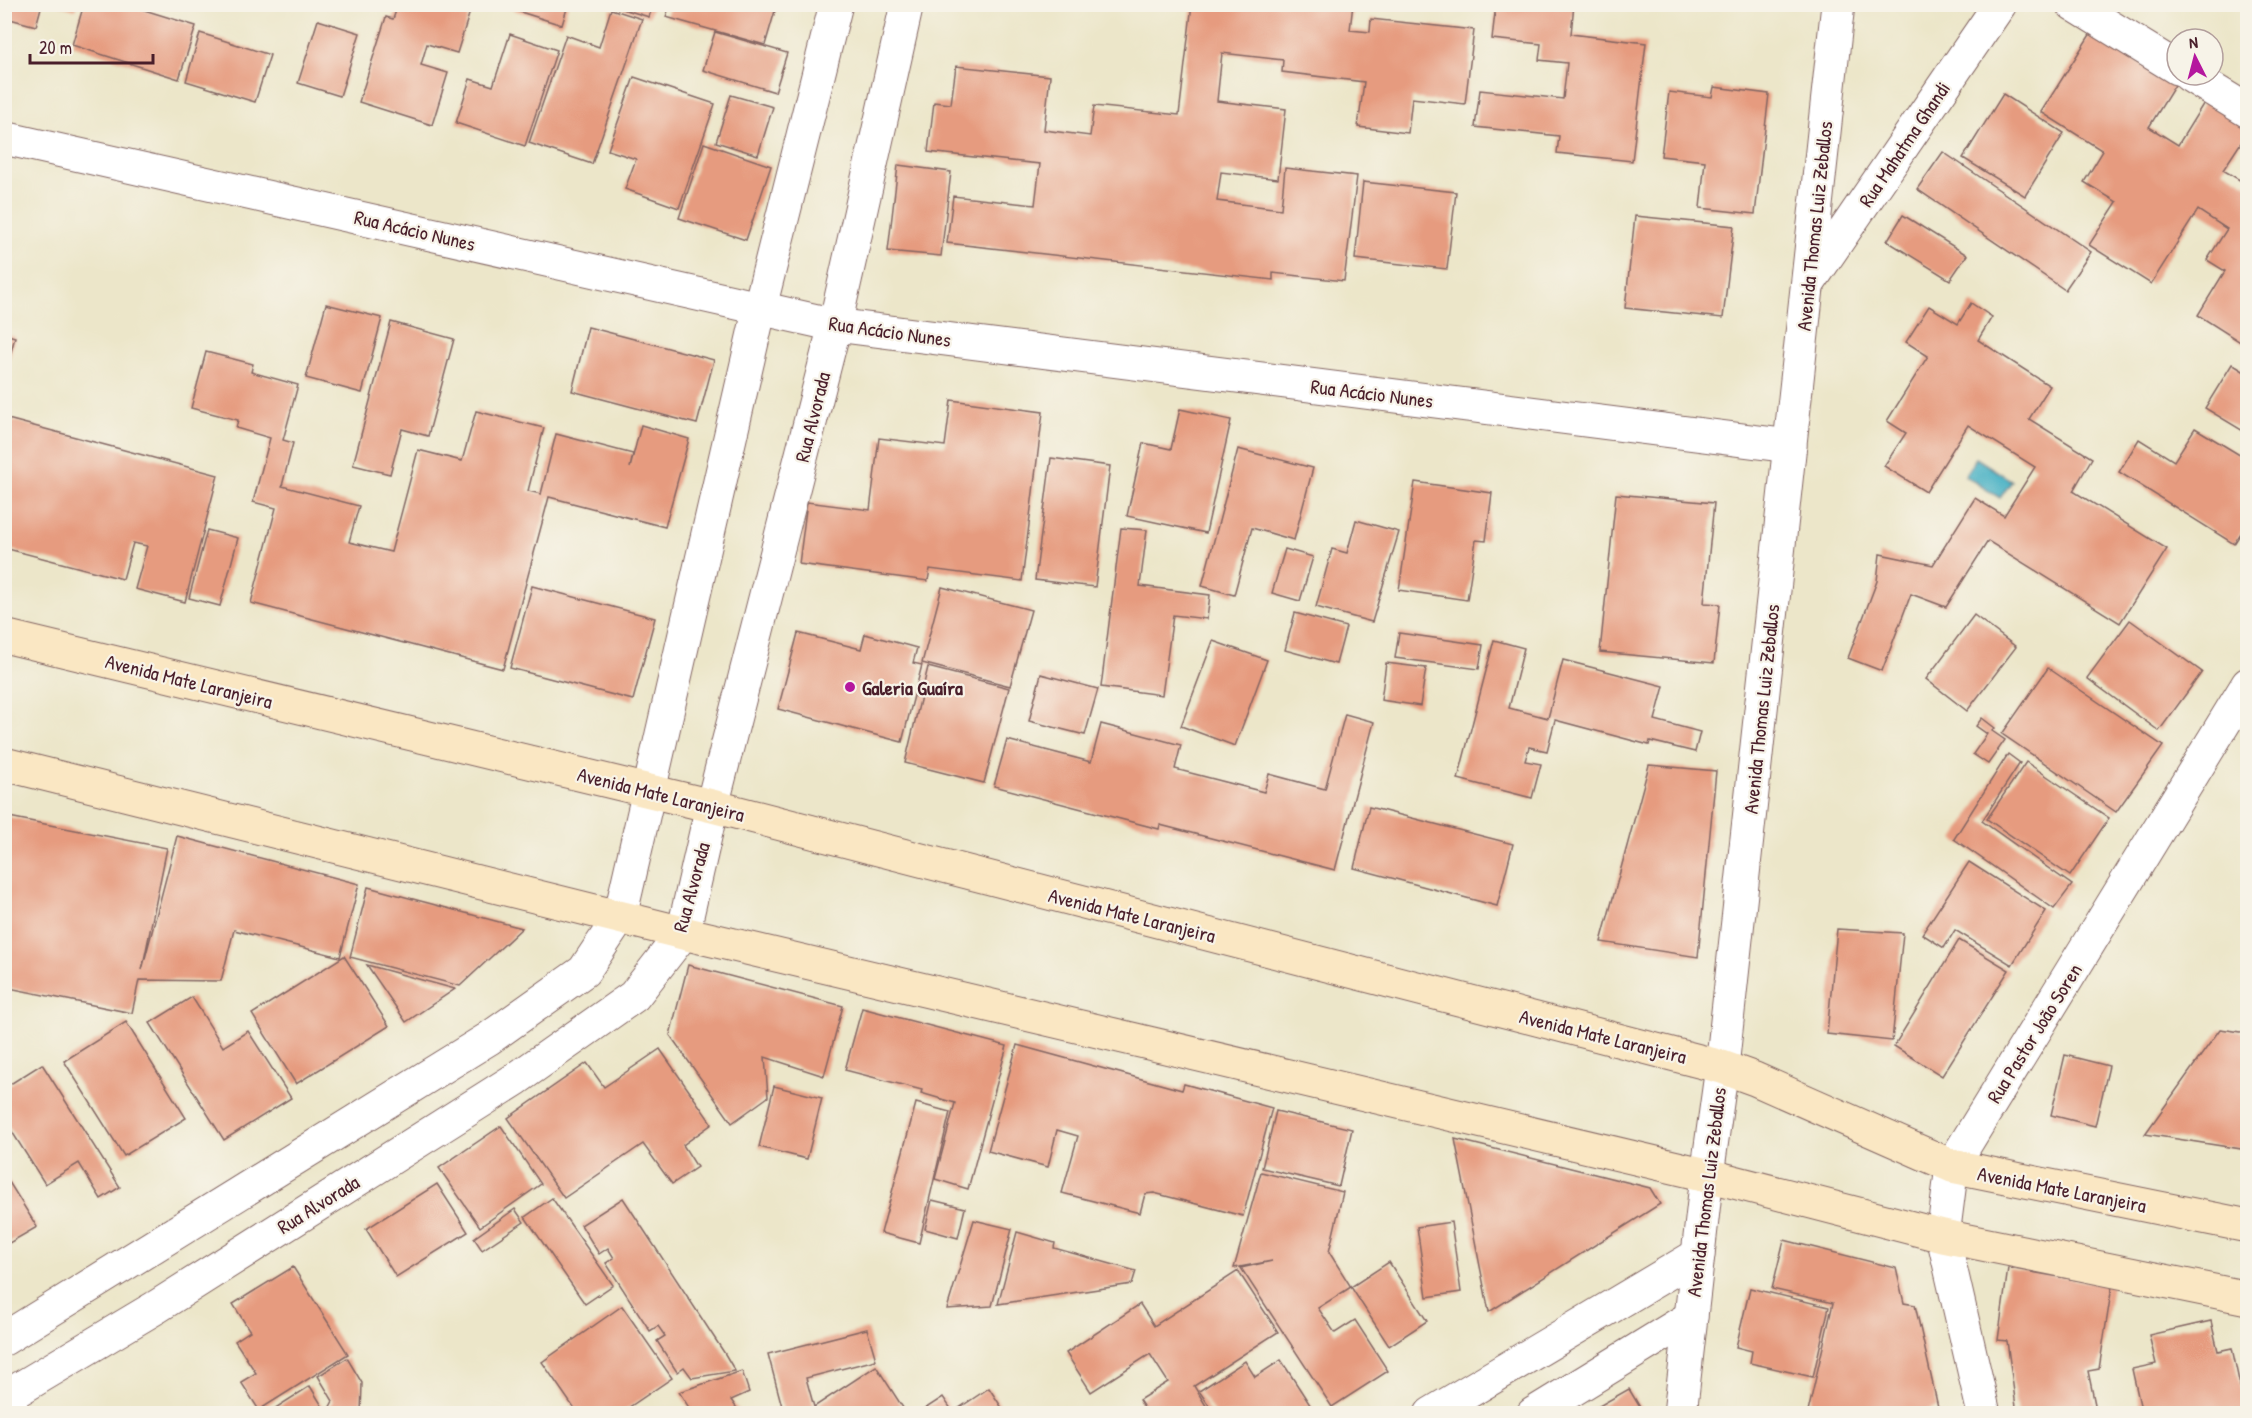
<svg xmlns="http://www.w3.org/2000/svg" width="2252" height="1418" viewBox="0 0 2252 1418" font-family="'Patrick Hand',sans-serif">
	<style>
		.water { fill: #46b1c4; stroke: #486878; stroke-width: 1.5 }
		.building { fill: #e69b7f }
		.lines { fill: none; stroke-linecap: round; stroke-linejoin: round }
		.minor-casing { stroke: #836562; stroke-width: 35 }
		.tertiary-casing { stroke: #836562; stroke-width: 35 }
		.secondary-casing { stroke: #836562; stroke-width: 35 }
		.minor { stroke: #fff; stroke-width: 33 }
		.tertiary { stroke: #fff; stroke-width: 33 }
		.secondary { stroke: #fae7c3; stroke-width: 33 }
		.poi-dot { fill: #b5179e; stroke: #f7f3e8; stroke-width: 2 }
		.labels { text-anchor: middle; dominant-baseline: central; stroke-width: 4.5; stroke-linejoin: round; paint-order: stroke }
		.street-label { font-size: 20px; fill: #4a1f2b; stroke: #f7f3e8 }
		.poi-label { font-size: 20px; font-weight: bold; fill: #4a1f2b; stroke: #f7f3e8; text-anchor: start }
	</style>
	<rect width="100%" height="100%" fill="#f7f3e8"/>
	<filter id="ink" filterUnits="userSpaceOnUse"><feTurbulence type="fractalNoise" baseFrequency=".0167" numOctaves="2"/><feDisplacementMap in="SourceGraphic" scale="12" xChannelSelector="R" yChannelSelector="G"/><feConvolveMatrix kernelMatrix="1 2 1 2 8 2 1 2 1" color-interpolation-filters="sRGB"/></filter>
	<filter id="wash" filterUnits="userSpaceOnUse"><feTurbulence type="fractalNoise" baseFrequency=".008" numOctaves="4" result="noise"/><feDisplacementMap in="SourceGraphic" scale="24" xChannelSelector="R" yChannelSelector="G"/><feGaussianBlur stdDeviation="1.35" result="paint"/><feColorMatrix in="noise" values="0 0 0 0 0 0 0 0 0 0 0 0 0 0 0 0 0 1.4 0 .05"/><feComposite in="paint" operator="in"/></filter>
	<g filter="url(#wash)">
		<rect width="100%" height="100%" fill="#ece6c9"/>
		<path class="water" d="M1976 458 2012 481 2000 498 1965 476Z"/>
		<g id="blocks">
			<g class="building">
				<path d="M10 4H42L36 26 6 18Z"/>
				<path d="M56 4H77L75 10Z"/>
				<path d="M84 4H125L196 26 179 79 72 45Z"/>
				<path d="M495 4H566L568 5 562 25Z"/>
				<path d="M670 4H777L765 45 666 17Z"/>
				<path d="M1192 4H1353L1350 30 1370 32 1371 19 1474 30 1465 104 1412 98 1408 133 1358 127 1364 82 1282 72 1283 60 1222 53 1217 101 1286 109 1278 179 1221 172 1217 201 1281 209 1285 168 1357 176 1344 281 1273 273V280L947 243 953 196 1035 205 1040 164 928 152 934 102 951 104 956 66 1050 76 1044 130 1090 136 1094 106 1179 115Z"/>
				<path d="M1496 4H1574L1571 34 1646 43 1632 161 1557 153 1559 136 1475 127 1480 90 1563 99 1567 63 1539 60 1541 44 1492 39Z"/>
				<path d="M398 5H472L457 53 427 44 421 65 448 73 432 125 359 102 386 17 393 19Z"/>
				<path d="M610 5H653L649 17Z"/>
				<path d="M611 9 642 19 592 164 529 143 566 35 599 47Z"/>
				<path d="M318 20 360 33 340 96 298 83Z"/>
				<path d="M715 32 787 53 775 92 703 70Z"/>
				<path d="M200 33 270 55 255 102 186 81Z"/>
				<path d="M2091 33 2175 85 2149 127 2178 145 2205 101 2248 128V132L2223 170 2248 185V347L2198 315 2225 271 2207 260 2227 229 2198 210 2151 284 2089 245 2117 202 2084 182 2103 151 2041 112Z"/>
				<path d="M510 34 557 50 525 146 456 123 470 79 493 86Z"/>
				<path d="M634 77 715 104 679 208 625 189 636 159 608 150Z"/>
				<path d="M1714 87 1769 94 1755 214 1700 208 1705 161 1661 156 1669 92 1712 97Z"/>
				<path d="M2003 94 2064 133 2025 196 1963 158Z"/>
				<path d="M731 95 773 107 758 155 716 142Z"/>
				<path d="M704 143 771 166 746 240 679 218Z"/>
				<path d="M1943 152 2091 252 2065 290 1917 189Z"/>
				<path d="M898 165 951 172 941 256 888 251Z"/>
				<path d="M1363 182 1456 192 1447 269 1355 259Z"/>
				<path d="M1903 215 1967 255 1950 280 1887 241Z"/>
				<path d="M1635 216 1734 226 1723 318 1625 308Z"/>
				<path d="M1971 303 1992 317 1978 340 2050 386 2029 419 2092 458 2073 491 2167 549 2120 623 1988 541 1946 607 1911 594 1882 671 1848 658 1877 581 1880 554 1933 565 1975 498 2004 516 2035 467 1968 425 1926 492 1884 466 1906 433 1887 421 1928 356 1906 342 1929 306 1958 324Z"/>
				<path d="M326 304 382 318 362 393 306 378Z"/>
				<path d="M391 322 454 339 428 436 402 429 390 474 353 465Z"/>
				<path d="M588 327 714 360 697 424 572 391Z"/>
				<path d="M4 334 15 337 5 374H4Z"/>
				<path d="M206 352 253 364 251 372 298 385 283 440 293 443 282 486 359 506 349 542 391 552 418 450 462 461 476 411 544 428 528 491 541 494 556 434 633 454 630 468 641 425 689 439 665 527 549 497 503 669 251 603 276 508 253 502 270 438 236 428 238 420 191 408Z"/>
				<path d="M2232 364 2248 374V434L2205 408Z"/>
				<path d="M951 400 1043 412 1022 581 930 569 928 581 799 564 807 502 870 510 879 438 945 446Z"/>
				<path d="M1180 409 1231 420 1206 533 1127 516 1143 443 1171 449Z"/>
				<path d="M4 418 218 475 185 602 135 589 147 546 133 543 123 579 4 548Z"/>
				<path d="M2195 428 2248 460V522L2234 544 2119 472 2139 439 2174 461Z"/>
				<path d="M1238 449 1313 468 1294 540 1252 528 1234 595 1202 586Z"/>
				<path d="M1051 458 1110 466 1095 587 1035 580Z"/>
				<path d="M1415 482 1492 493 1486 541 1476 540 1467 600 1399 590Z"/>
				<path d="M1616 494 1714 503 1704 603 1720 604 1714 663 1600 652Z"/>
				<path d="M1356 520 1399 532 1372 622 1316 607 1332 549 1347 553Z"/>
				<path d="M1121 528 1147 530 1140 586 1210 595 1207 619 1173 615 1162 695 1101 687Z"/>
				<path d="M207 530 238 538 220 606 189 598Z"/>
				<path d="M1285 549 1313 557 1300 601 1272 593Z"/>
				<path d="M532 586 655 618 633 700 510 668Z"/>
				<path d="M942 587 1031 610 1010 686 922 663Z"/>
				<path d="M1295 613 1346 627 1336 664 1285 650Z"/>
				<path d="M1974 615 2016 647 1967 711 1926 679Z"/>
				<path d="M2130 620 2202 672 2159 731 2087 678Z"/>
				<path d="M798 633 861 649 865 634 917 648 913 663 922 665 902 742 778 709Z"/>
				<path d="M1399 633 1483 645 1479 669 1395 658Z"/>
				<path d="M1494 640 1524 648 1509 708 1548 718 1563 660 1664 686 1655 720 1700 732 1695 752 1650 741 1649 745 1555 720 1547 751 1529 747 1525 761 1541 764 1532 798 1458 779Z"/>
				<path d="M1213 641 1267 660 1235 746 1181 726Z"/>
				<path d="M1386 663 1426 668 1420 706 1381 700Z"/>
				<path d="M928 667 1009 688 984 783 905 763Z"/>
				<path d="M2048 668 2163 746 2116 812 2002 734Z"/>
				<path d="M1041 674 1098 689 1085 735 1029 721Z"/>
				<path d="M1345 714 1374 722 1335 870 1160 825 1159 829 994 786 1007 740 1091 762 1101 724 1181 745 1175 769 1264 792 1269 774 1325 789Z"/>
				<path d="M1982 718 1995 728 1992 731 2005 740 1988 764 1973 754 1987 734 1976 726Z"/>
				<path d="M2008 754 2020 763 1982 821 2072 885 2054 909 1954 839Z"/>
				<path d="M2026 762 2109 818 2070 876 1987 819Z"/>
				<path d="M1649 765 1716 771 1698 957 1601 942Z"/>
				<path d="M1369 807 1513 844 1497 906 1354 868Z"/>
				<path d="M4 816 167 848 142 970 177 836 359 884 340 957 234 930 221 981 139 980 132 1013 4 987Z"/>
				<path d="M1969 862 2046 911 2012 965 1955 930 1944 948 1922 934Z"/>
				<path d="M368 887 522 928 460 986 350 957Z"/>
				<path d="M1837 929 1903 933 1892 1041 1827 1034Z"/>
				<path d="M1959 940 2009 970 1942 1076 1894 1046Z"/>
				<path d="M344 956 389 1026 296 1084 252 1014Z"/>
				<path d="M367 965 455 989 406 1022Z"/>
				<path d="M688 965 843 1006 824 1076 765 1057 768 1097 732 1123 670 1035Z"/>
				<path d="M192 997 223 1047 248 1031 291 1098 224 1140 150 1023Z"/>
				<path d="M862 1008 1007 1046 968 1189 935 1179 955 1103 921 1093 922 1090 845 1070Z"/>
				<path d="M126 1022 186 1118 124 1156 64 1061Z"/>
				<path d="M2220 1029 2248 1033V1150L2145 1134Z"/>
				<path d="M1017 1045 1182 1090 1184 1084 1272 1108 1243 1216 1154 1193 1145 1194 1140 1213 1062 1193 1078 1136 1057 1130 1048 1167 988 1151Z"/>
				<path d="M660 1049 712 1124 683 1145 697 1167 672 1184 643 1144 564 1198 508 1118 587 1063 604 1087Z"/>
				<path d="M2065 1055 2109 1066 2095 1126 2051 1115Z"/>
				<path d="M42 1064 120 1187 101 1199 79 1163 45 1184 4 1119V1088Z"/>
				<path d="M774 1086 822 1098 807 1159 759 1147Z"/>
				<path d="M916 1103 950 1112 919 1243 881 1233Z"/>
				<path d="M1276 1111 1352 1129 1339 1186 1262 1168Z"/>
				<path d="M501 1126 541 1184 480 1227 439 1168Z"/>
				<path d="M1455 1139 1650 1188 1660 1204 1489 1312Z"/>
				<path d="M1261 1172 1343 1192 1329 1252 1351 1287 1318 1308 1335 1333 1355 1320 1388 1371 1332 1407 1241 1268 1272 1261 1234 1268Z"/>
				<path d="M4 1174 37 1227 4 1246Z"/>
				<path d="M437 1184 468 1232 396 1277 366 1229Z"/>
				<path d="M552 1198 613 1285 585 1304 525 1217Z"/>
				<path d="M623 1198 725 1354 735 1371 692 1378 684 1367 677 1372 657 1341 665 1336 658 1326 650 1331 606 1263 614 1258 608 1248 599 1254 581 1225Z"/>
				<path d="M932 1200 965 1208 958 1238 925 1229Z"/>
				<path d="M515 1209 524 1222 482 1250 474 1238Z"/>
				<path d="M974 1220 1012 1229 992 1306 947 1309Z"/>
				<path d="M1451 1222 1461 1292 1427 1297 1417 1227Z"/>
				<path d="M1017 1232 1055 1243 1054 1248 1136 1271 1132 1284 998 1304Z"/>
				<path d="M1784 1240 1896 1268 1904 1303 1915 1305 1938 1407 1909 1414 1808 1412 1833 1303 1772 1289Z"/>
				<path d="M1389 1262 1427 1321 1389 1346 1351 1287Z"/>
				<path d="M293 1267 348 1354 259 1410 241 1382 256 1373 235 1341 250 1331 233 1304Z"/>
				<path d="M2008 1268 2112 1286 2099 1369 2088 1371 2097 1414H2017L2007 1341 1998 1340Z"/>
				<path d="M1238 1271 1278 1332 1194 1386 1211 1414H1148L1139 1400 1168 1382 1150 1354 1091 1392 1066 1353 1140 1304 1154 1326Z"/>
				<path d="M1750 1288 1829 1307 1813 1377 1750 1363 1752 1351 1736 1347Z"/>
				<path d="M622 1306 672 1378 619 1414H578L542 1362Z"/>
				<path d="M2211 1321 2218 1351 2232 1348 2246 1414H2142L2132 1369 2156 1364 2149 1335Z"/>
				<path d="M867 1329 876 1360 806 1378 814 1407 876 1366 907 1414H784L768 1354Z"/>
				<path d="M347 1358 362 1383 361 1414H326L333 1401 318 1376Z"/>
				<path d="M1281 1360 1316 1414H1215L1199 1391 1245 1361 1255 1377Z"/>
				<path d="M742 1371 749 1392 731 1400 741 1414H693L679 1392Z"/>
				<path d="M310 1386 324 1409 316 1414H266Z"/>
				<path d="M989 1388 1006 1414H917L943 1397 953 1412Z"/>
				<path d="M1629 1389 1644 1414H1585Z"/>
			</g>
		</g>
	</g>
	<g filter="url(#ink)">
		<use href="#blocks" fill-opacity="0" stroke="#836562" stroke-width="1.5"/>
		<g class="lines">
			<g class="minor-casing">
				<g id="minor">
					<path d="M2073 4 2177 68"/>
					<path d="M2189 75 2248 111"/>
					<path d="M1808 284 2000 4"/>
					<path d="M4 1339 488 1039 584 971 620 917 760 307 836 4"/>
					<path d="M4 1398 158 1306 516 1079 634 996 683 933 712 806 835 325 907 4"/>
					<path d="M1431 1414 1698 1255"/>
					<path d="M1533 1414 1691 1317"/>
					<path d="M1680 1414 1707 1175"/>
					<path d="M1984 1414 1943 1236 1952 1166 2248 684"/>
				</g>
			</g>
			<g class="tertiary-casing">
				<g id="tertiary">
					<path d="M4 138 835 325 1790 446"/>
					<path d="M1707 1175 1722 1067 1838 4"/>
				</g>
			</g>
			<g class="secondary-casing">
				<g id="secondary">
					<path d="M4 636 712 806 1722 1067 1755 1079 1952 1166 2248 1226"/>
					<path d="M4 764 683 933 1707 1175 1943 1236 2248 1298"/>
				</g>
			</g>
			<use href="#minor" class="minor"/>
			<use href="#tertiary" class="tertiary"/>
			<use href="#secondary" class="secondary"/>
		</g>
	</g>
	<circle class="poi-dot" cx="850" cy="687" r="6"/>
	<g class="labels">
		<g class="street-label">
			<text transform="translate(1904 144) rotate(-56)">Rua Mahatma Ghandi</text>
			<text transform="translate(1814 226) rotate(-84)">Avenida Thomas Luiz Zeballos</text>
			<text transform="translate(415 230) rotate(13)">Rua Acácio Nunes</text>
			<text transform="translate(890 331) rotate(8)">Rua Acácio Nunes</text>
			<text transform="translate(1372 393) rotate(7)">Rua Acácio Nunes</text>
			<text transform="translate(812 417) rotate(-76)">Rua Alvorada</text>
			<text transform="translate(189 681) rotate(14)">Avenida Mate Laranjeira</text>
			<text transform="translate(1761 709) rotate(-84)">Avenida Thomas Luiz Zeballos</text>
			<text transform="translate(661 794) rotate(14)">Avenida Mate Laranjeira</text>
			<text transform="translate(691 887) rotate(-75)">Rua Alvorada</text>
			<text transform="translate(1132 915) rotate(14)">Avenida Mate Laranjeira</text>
			<text transform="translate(2034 1033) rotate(-58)">Rua Pastor João Soren</text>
			<text transform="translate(1603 1036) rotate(14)">Avenida Mate Laranjeira</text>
			<text transform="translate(2062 1189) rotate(11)">Avenida Mate Laranjeira</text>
			<text transform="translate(1706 1192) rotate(-83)">Avenida Thomas Luiz Zeballos</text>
			<text transform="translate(318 1204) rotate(-32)">Rua Alvorada</text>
		</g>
		<g class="poi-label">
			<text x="862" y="687">Galeria Guaíra</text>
		</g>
	</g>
	<rect width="2252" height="1418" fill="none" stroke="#f7f3e8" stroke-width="24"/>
	<g transform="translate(2195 57) rotate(354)"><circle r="28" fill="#f7f3e8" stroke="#b29e9c" stroke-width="1.5"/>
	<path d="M0-4.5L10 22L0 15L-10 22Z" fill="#b5179e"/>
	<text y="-9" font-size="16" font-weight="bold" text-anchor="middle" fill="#4a1f2b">N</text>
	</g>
	<path d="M30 54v9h123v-9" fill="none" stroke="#4a1f2b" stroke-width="3"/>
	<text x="39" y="54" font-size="18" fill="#4a1f2b" stroke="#f7f3e8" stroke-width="4.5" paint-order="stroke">20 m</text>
</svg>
